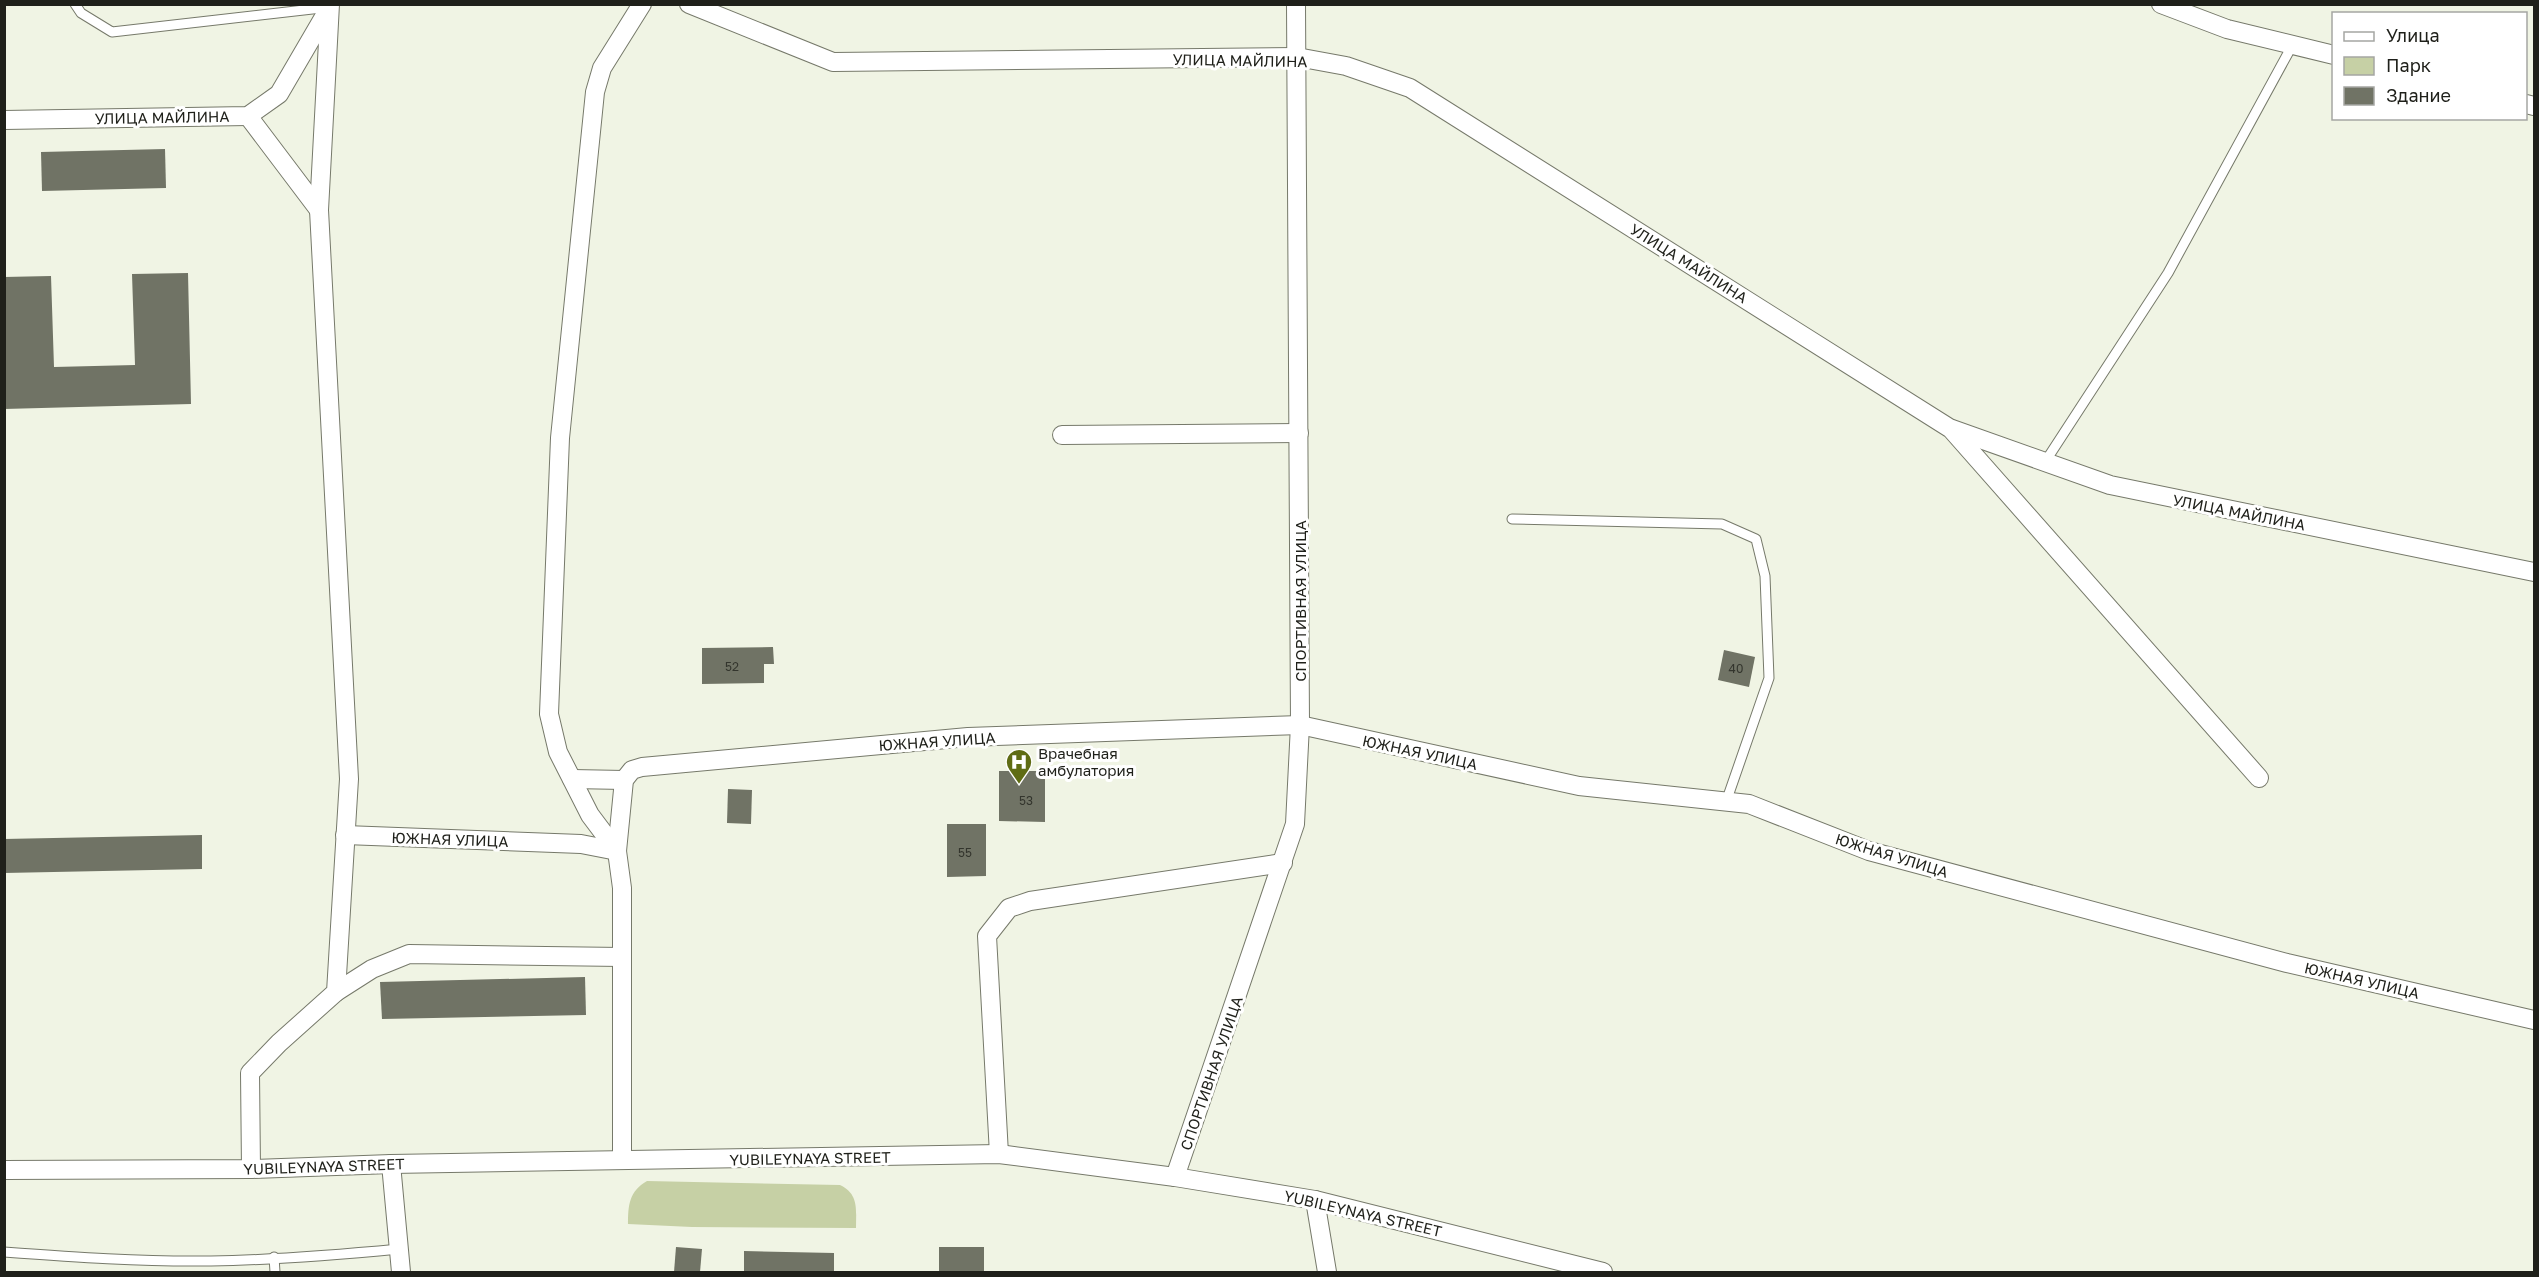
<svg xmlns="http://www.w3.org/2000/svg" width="2539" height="1277" viewBox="0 0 2539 1277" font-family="'Golos Text',sans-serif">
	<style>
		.green { fill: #c6d0a5 }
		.building { fill: #707365 }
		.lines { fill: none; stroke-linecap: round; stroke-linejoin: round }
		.service-casing { stroke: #76796a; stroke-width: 11 }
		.minor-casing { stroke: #76796a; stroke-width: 20 }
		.service { stroke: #fff; stroke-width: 9 }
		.minor { stroke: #fff; stroke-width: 18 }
		.labels { text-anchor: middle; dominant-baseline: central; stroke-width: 6; stroke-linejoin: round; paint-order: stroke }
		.number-label { font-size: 12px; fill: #33352d }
		.street-label { font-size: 15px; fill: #1f201a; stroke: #fff }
		.poi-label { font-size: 15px; fill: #1f201a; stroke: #fff; text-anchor: start }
	</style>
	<rect width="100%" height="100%" fill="#f0f4e4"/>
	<path class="green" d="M647 1181 840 1185C859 1194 856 1209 856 1228L692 1227 628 1224C628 1206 629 1191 647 1181Z"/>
	<g class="building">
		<path d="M165 149 166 188 42 191 41 152Z"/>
		<path d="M188 273 191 404 4 409V277L51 276 54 367 135 365 132 274Z"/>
		<path d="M773 647 774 664H764V683L702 684V648Z"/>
		<path d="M1724 650 1755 657 1749 687 1718 680Z"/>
		<path d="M999 771H1045V822L999 821Z"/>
		<path d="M728 789 752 790 751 824 727 823Z"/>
		<path d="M947 824H986V876L947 877Z"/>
		<path d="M202 835V869L4 873V839Z"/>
		<path d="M585 977 586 1015 382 1019 380 982Z"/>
		<path d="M676 1247 702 1249 700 1272H674Z"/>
		<rect x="939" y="1247" width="45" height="25"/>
		<path d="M744 1251 834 1253V1272H744Z"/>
	</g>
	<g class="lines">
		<g class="service-casing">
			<g id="service">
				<path d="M75 4 81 13 112 32 330 7"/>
				<path d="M2045 462 2168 273 2293 44"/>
				<path d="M1512 519 1722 524 1756 539 1765 576 1769 678 1726 802"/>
				<path d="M4 1252C73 1257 142 1262 211 1261 273 1260 336 1255 399 1249"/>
				<path d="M274 1257 275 1272"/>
			</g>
		</g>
		<g class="minor-casing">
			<g id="minor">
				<path d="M689 4 833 62 1297 57 1346 66 1410 88 1951 429 2259 778"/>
				<path d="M2161 4 2227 29 2334 55"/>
				<path d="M2526 104 2534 106"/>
				<path d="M248 116 319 210"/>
				<path d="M4 120 248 116 279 94 328 10"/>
				<path d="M1952 429 2110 485 2534 572"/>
				<path d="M1062 435 1299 433"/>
				<path d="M572 779 624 780"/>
				<path d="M345 835 581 844 617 851 624 780 632 770 642 767 968 737 1300 725 1579 786 1749 804 1869 851 2287 963 2534 1020"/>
				<path d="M336 992 372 969 409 954 622 957"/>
				<path d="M999 1154 987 936 1009 908 1030 901 1283 863"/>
				<path d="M622 1160V888L617 851 590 815 558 752 549 714 560 438 595 92 602 68 642 4"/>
				<path d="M391 1164 401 1272"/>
				<path d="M251 1169 250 1073 279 1043 336 992 349 779 319 210 330 4"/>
				<path d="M4 1170 251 1169 391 1164 999 1154 1175 1177 1315 1200 1603 1272"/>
				<path d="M1175 1177 1295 824 1300 725 1296 4"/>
				<path d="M1315 1200 1327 1272"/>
			</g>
		</g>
		<use href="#service" class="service"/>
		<use href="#minor" class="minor"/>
	</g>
	<defs>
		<g id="hospital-pin" transform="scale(1.35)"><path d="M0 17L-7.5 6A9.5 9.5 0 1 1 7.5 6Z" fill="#5f6c14" stroke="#fff"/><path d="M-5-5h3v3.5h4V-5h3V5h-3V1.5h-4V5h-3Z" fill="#fff"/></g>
	</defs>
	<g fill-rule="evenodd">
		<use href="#hospital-pin" x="1019" y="762"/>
	</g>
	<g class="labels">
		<g class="number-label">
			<text x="732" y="666">52</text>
			<text x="1736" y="668">40</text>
			<text x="1026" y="800">53</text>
			<text x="965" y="852">55</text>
		</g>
		<g class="street-label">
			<text transform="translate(1240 60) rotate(1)">УЛИЦА МАЙЛИНА</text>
			<text transform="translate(162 117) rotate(-1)">УЛИЦА МАЙЛИНА</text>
			<text transform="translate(1689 263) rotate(32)">УЛИЦА МАЙЛИНА</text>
			<text transform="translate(2239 512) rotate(11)">УЛИЦА МАЙЛИНА</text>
			<text transform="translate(1300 601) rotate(-90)">СПОРТИВНАЯ УЛИЦА</text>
			<text transform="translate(937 741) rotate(-4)">ЮЖНАЯ УЛИЦА</text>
			<text transform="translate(1420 752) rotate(12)">ЮЖНАЯ УЛИЦА</text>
			<text transform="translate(450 839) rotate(2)">ЮЖНАЯ УЛИЦА</text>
			<text transform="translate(1892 855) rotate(17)">ЮЖНАЯ УЛИЦА</text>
			<text transform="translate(2362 980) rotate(13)">ЮЖНАЯ УЛИЦА</text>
			<text transform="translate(1211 1073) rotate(-71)">СПОРТИВНАЯ УЛИЦА</text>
			<text transform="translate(810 1158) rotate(-1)">YUBILEYNAYA STREET</text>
			<text transform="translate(324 1166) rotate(-2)">YUBILEYNAYA STREET</text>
			<text transform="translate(1363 1213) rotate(13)">YUBILEYNAYA STREET</text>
		</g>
		<g class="poi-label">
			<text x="1038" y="753">Врачебная<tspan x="1038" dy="17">амбулатория</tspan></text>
		</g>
	</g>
	<rect width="2539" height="1277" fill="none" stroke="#1f201a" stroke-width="12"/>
	<rect x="2332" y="12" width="195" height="108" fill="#ffffff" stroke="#a5a6a3" stroke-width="1.5"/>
	<rect x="2344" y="32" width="30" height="9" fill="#ffffff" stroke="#a5a6a3" stroke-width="1.5"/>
	<text x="2386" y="42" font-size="18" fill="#1f201a">Улица</text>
	<rect x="2344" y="57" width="30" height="18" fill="#c6d0a5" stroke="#a5a6a3" stroke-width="1.5"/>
	<text x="2386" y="72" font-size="18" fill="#1f201a">Парк</text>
	<rect x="2344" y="87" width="30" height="18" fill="#707365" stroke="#a5a6a3" stroke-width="1.5"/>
	<text x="2386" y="102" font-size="18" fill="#1f201a">Здание</text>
</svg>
